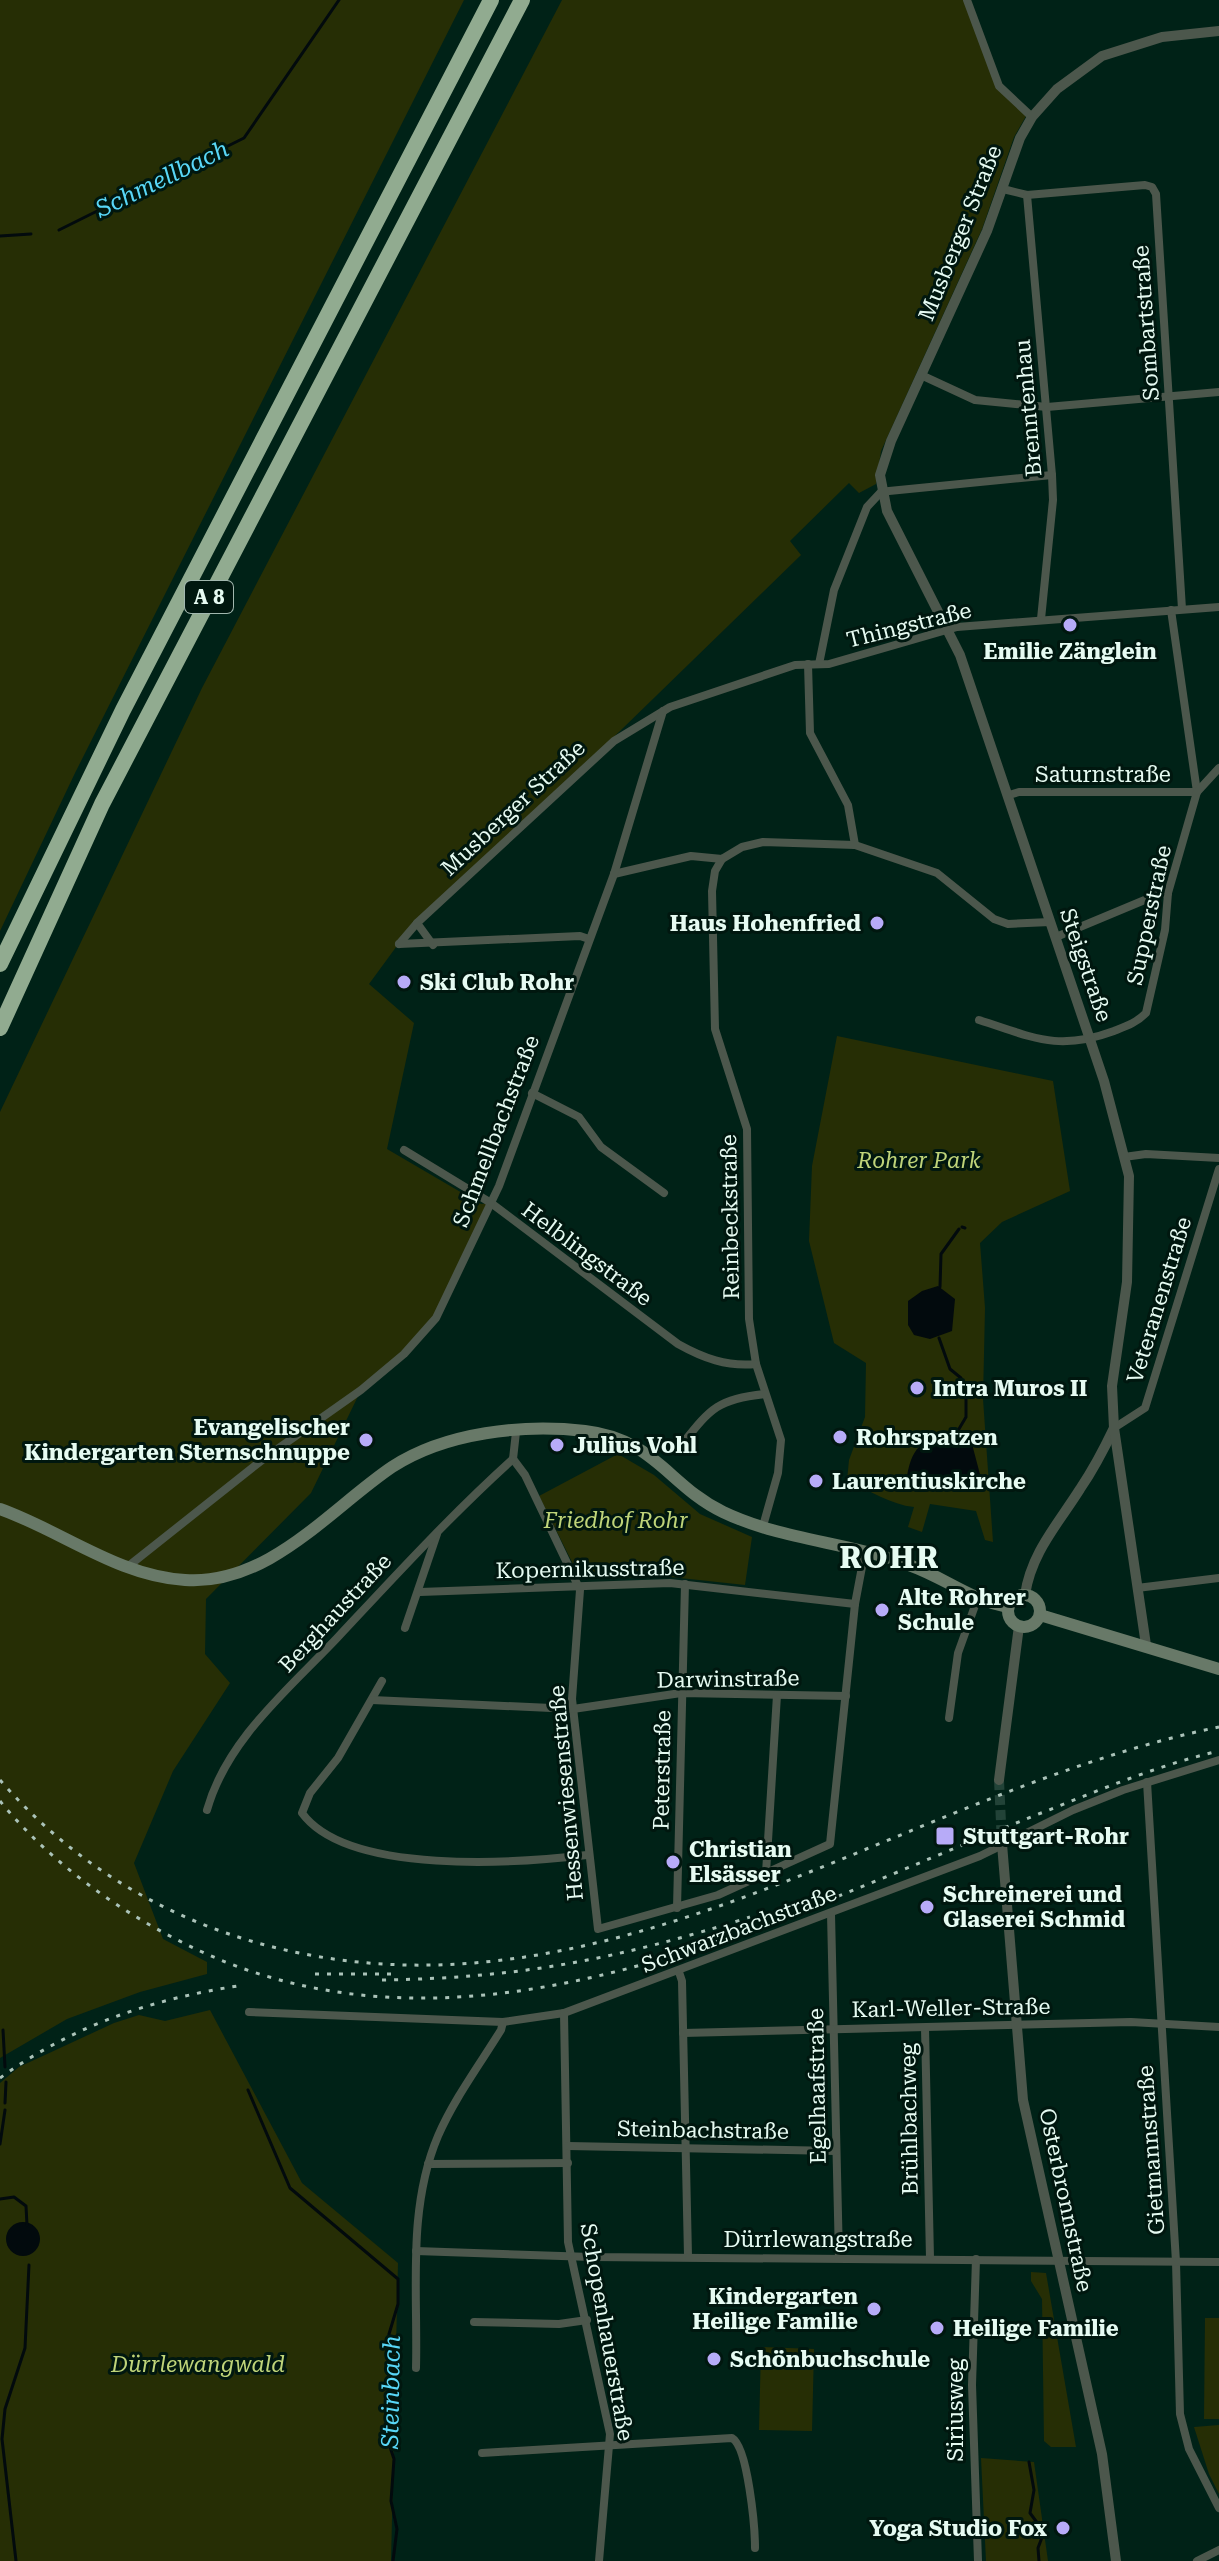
<svg xmlns="http://www.w3.org/2000/svg" width="1219" height="2561" viewBox="0 0 1219 2561" font-family="'Roboto Serif',serif">
	<style>
		.green { fill: #262e05 }
		.water { fill: #020a0d }
		.lines { fill: none; stroke-linecap: round; stroke-linejoin: round }
		.stream { stroke: #020a0d; stroke-width: 3 }
		.tertiary-tunnel { stroke: #224338; stroke-width: 10; stroke-dasharray: 10 5; stroke-linecap: butt }
		.minor { stroke: #4c574c; stroke-width: 8 }
		.tertiary { stroke: #4c574c; stroke-width: 10 }
		.secondary { stroke: #687968; stroke-width: 12 }
		.motorway { stroke: #91ab90; stroke-width: 16 }
		.rail { stroke: #abc3b9; stroke-width: 3; stroke-dasharray: 4 8; stroke-linecap: butt }
		.poi-dot { fill: #b7abf8; stroke: #00170f; stroke-width: 3 }
		.labels { text-anchor: middle; dominant-baseline: central; stroke-width: 6; stroke-linejoin: round; paint-order: stroke }
		.shield { fill: #00170f; stroke: #a1b7ae; stroke-width: 2 }
		.shield-label { font-size: 20px; font-weight: bold; fill: #e6fbf2 }
		.street-label { font-size: 22px; fill: #e6fbf2; stroke: #00170f }
		.poi-label { font-size: 22px; font-weight: bold; fill: #e6fbf2; stroke: #00170f; text-anchor: start }
		.park-label { font-size: 22px; font-style: italic; fill: #bfd479; stroke: #00170f }
		.water-label { font-size: 24px; font-style: italic; fill: #58d7f7; stroke: #00170f }
		.district-label { font-size: 30px; font-weight: bold; letter-spacing: 2px; fill: #e6fbf2; stroke: #00170f }
	</style>
	<rect width="100%" height="100%" fill="#002217"/>
	<g class="green">
		<path d="M0 0H464L75 773 0 931Z"/>
		<path d="M562 0H967L990 68 1026 116 1014 137 982 229 881 451 876 484 859 493 849 483 790 541 801 555 620 731 413 924 369 984 414 1023 387 1149 481 1204 491 1203 454 1285 421 1336 361 1390 311 1493 206 1599 205 1654 230 1683 173 1771 134 1863 163 1939 207 1962V1974L140 1992 67 2019 0 2058V1112L202 688Z"/>
		<path d="M837 1036 1053 1081 1070 1191 1002 1222 980 1243 985 1308 983 1399 993 1542 985 1540 976 1511 930 1504 922 1532 908 1527 914 1507C891 1505 870 1490 847 1481L849 1460 865 1417 866 1363 834 1343 809 1241 812 1166Z"/>
		<path d="M618 1454 654 1475 700 1514 752 1537 745 1585 671 1577 580 1578 539 1496Z"/>
		<path d="M210 2010 302 2183 398 2263 391 2561H0V2083L19 2067 114 2023 139 2015 165 2021Z"/>
		<path d="M1031 2272 1046 2273 1076 2447H1051L1044 2441 1042 2299 1031 2281Z"/>
		<path d="M1205 2318H1219V2419H1204Z"/>
		<path d="M761 2347 814 2349 812 2431 759 2430Z"/>
		<path d="M1219 2425V2494L1209 2474 1194 2427Z"/>
		<path d="M981 2458 1034 2462 1048 2561H986Z"/>
	</g>
	<g class="water">
		<path d="M938 1286 955 1299 952 1331 930 1339 914 1335 908 1325V1301L922 1291Z"/>
		<path d="M956 1434 972 1444 982 1482 977 1481 976 1490 907 1476C913 1442 925 1440 956 1434Z"/>
		<circle cx="23" cy="2239" r="17"/>
	</g>
	<g class="lines">
		<g class="stream">
			<path d="M59 230 244 138 339 0"/>
			<path d="M0 236 31 234"/>
			<path d="M962 1227 965 1228"/>
			<path d="M940 1287 941 1254 959 1229"/>
			<path d="M939 1338 950 1369 961 1378 966 1398V1417L956 1434"/>
			<path d="M3 2030 5 2067"/>
			<path d="M248 2090 290 2188 398 2279V2304L389 2334 392 2390 388 2441 394 2459 391 2501 397 2529 393 2561"/>
			<path d="M5 2103 6 2082"/>
			<path d="M0 2144 5 2110"/>
			<path d="M0 2199 14 2197 26 2206 27 2225"/>
			<path d="M1029 2462 1034 2490 1030 2513 1044 2532 1038 2548 1039 2561"/>
			<path d="M16 2561 2 2439 5 2409 25 2348 29 2265"/>
		</g>
		<path class="tertiary-tunnel" d="M999 1780 1002 1844"/>
		<g class="minor">
			<path d="M967 0 999 86 1032 117"/>
			<path d="M1003 189 1027 195 1145 185 1152 187 1156 194 1182 609"/>
			<path d="M1027 195 1052 475 1053 500 1041 619"/>
			<path d="M921 375 975 400 1047 407 1219 392"/>
			<path d="M808 664 810 733 848 805 855 845"/>
			<path d="M819 664 834 590 867 507 881 492 889 491 1052 475"/>
			<path d="M1009 795 1019 792H1197L1171 610"/>
			<path d="M722 859 715 871 712 891 715 1029 747 1129 749 1319 756 1364 781 1440 778 1473 763 1526"/>
			<path d="M614 874 691 856 722 859 742 847 763 842 855 845 937 873 994 919 1008 924 1050 922"/>
			<path d="M417 923 433 945"/>
			<path d="M1056 937 1159 894 1168 893"/>
			<path d="M399 944 417 923 614 741 670 707 795 665 829 664 957 627 1219 607"/>
			<path d="M399 944 580 936 589 939"/>
			<path d="M979 1020C1033 1037 1057 1052 1114 1031 1127 1026 1136 1023 1146 1013L1165 930 1168 893 1197 792 1219 768"/>
			<path d="M532 1093 579 1117 601 1147 664 1193"/>
			<path d="M404 1150 491 1203 678 1344C703 1358 727 1367 756 1364"/>
			<path d="M1124 1157 1146 1154 1219 1158"/>
			<path d="M1114 1428 1145 1408 1219 1169"/>
			<path d="M683 1443C711 1408 718 1399 765 1394"/>
			<path d="M513 1459 525 1475 580 1590 572 1699 598 1929 718 1895 830 1844 855 1604 865 1551"/>
			<path d="M513 1459 516 1432"/>
			<path d="M126 1568 266 1457 361 1390 404 1354 436 1318 499 1186 614 874 663 711"/>
			<path d="M1137 1588 1219 1578"/>
			<path d="M420 1592 670 1583 855 1604"/>
			<path d="M405 1628 437 1534"/>
			<path d="M382 1681 338 1758 310 1793 302 1813C348 1876 519 1863 587 1855"/>
			<path d="M372 1700 573 1709 681 1693 846 1696"/>
			<path d="M949 1718 958 1653 977 1600"/>
			<path d="M1147 1782 1176 2262 1180 2414 1189 2449 1219 2508"/>
			<path d="M207 1810C227 1739 289 1689 338 1637 395 1576 451 1515 513 1459"/>
			<path d="M766 1873 777 1695"/>
			<path d="M677 1908 685 1584"/>
			<path d="M831 1914 839 2258"/>
			<path d="M679 1972 682 1981 688 2256"/>
			<path d="M249 2012 503 2022 564 2013 980 1856 1073 1810 1123 1790 1219 1760"/>
			<path d="M564 2013 568 2242 610 2434 599 2561"/>
			<path d="M925 2028 930 2258"/>
			<path d="M683 2033 1131 2022 1219 2027"/>
			<path d="M568 2146 836 2151"/>
			<path d="M428 2164 568 2163"/>
			<path d="M416 2251 591 2257 1219 2262"/>
			<path d="M976 2259 972 2385 978 2561"/>
			<path d="M474 2322 559 2324 587 2320"/>
			<path d="M416 2368C418 2291 407 2209 438 2136 454 2099 480 2064 501 2030L503 2022"/>
			<path d="M482 2453 732 2438C748 2447 755 2528 755 2548"/>
			<path d="M1197 2561 1219 2550"/>
		</g>
		<g class="tertiary">
			<path d="M1025 1595C1031 1553 1058 1524 1080 1489 1093 1470 1104 1449 1114 1428"/>
			<path d="M1146 1645 1114 1428 1112 1386 1127 1282 1129 1176 1104 1081 960 655 887 511 880 475 891 441 987 231 1020 138 1032 117 1057 89 1102 56 1162 37 1219 31"/>
			<path d="M999 1780 1019 1626"/>
			<path d="M1002 1844 1023 2100 1102 2454 1116 2561"/>
		</g>
		<g class="secondary">
			<path d="M0 1509C62 1531 118 1576 185 1580 268 1586 330 1509 392 1467 446 1432 523 1424 585 1431 655 1439 669 1486 723 1512 781 1540 849 1542 909 1565 946 1578 968 1599 1008 1607"/>
			<circle cx="1024" cy="1611" r="16"/>
			<path d="M1040 1615 1219 1669"/>
		</g>
		<g class="motorway">
			<path d="M0 964 123 710 491 0"/>
			<path d="M0 1028 102 804 522 0"/>
		</g>
		<g class="rail">
			<path d="M0 1780C70 1861 161 1917 265 1945 608 2036 898 1793 1219 1727"/>
			<path d="M0 1801C52 1865 125 1916 200 1951 475 2078 775 1919 1031 1817 1093 1793 1154 1766 1219 1751"/>
			<path d="M315 1974H395"/>
			<path d="M382 1980C521 1978 618 1959 750 1917"/>
			<path d="M0 2078C73 2025 155 1998 244 1985"/>
		</g>
	</g>
	<g class="poi-dot">
		<circle cx="1070" cy="625" r="8"/>
		<circle cx="877" cy="923" r="8"/>
		<circle cx="404" cy="982" r="8"/>
		<circle cx="917" cy="1388" r="8"/>
		<circle cx="840" cy="1437" r="8"/>
		<circle cx="366" cy="1440" r="8"/>
		<circle cx="557" cy="1445" r="8"/>
		<circle cx="816" cy="1481" r="8"/>
		<circle cx="882" cy="1610" r="8"/>
		<rect x="935" y="1826" width="20" height="20" rx="4"/>
		<circle cx="673" cy="1862" r="8"/>
		<circle cx="927" cy="1907" r="8"/>
		<circle cx="874" cy="2309" r="8"/>
		<circle cx="937" cy="2328" r="8"/>
		<circle cx="714" cy="2359" r="8"/>
		<circle cx="1063" cy="2528" r="8"/>
	</g>
	<g class="labels">
		<rect class="shield" x="185" y="581" width="48" height="32" rx="6"/>
		<g class="shield-label">
			<text x="209" y="597">A 8</text>
		</g>
		<g class="street-label">
			<text transform="translate(960 233) rotate(-68)">Musberger Straße</text>
			<text transform="translate(1146 323) rotate(-94)">Sombartstraße</text>
			<text transform="translate(1028 408) rotate(-95)">Brenntenhau</text>
			<text transform="translate(909 625) rotate(-14)">Thingstraße</text>
			<text x="1103" y="774">Saturnstraße</text>
			<text transform="translate(513 808) rotate(-43)">Musberger Straße</text>
			<text transform="translate(1149 915) rotate(-78)">Supperstraße</text>
			<text transform="translate(1086 965) rotate(71)">Steigstraße</text>
			<text transform="translate(496 1131) rotate(-69)">Schmellbachstraße</text>
			<text transform="translate(730 1217) rotate(-91)">Reinbeckstraße</text>
			<text transform="translate(587 1254) rotate(37)">Helblingstraße</text>
			<text transform="translate(1159 1300) rotate(-73)">Veteranenstraße</text>
			<text transform="translate(590 1569) rotate(-1)">Kopernikusstraße</text>
			<text transform="translate(335 1613) rotate(-47)">Berghaustraße</text>
			<text transform="translate(728 1679) rotate(-1)">Darwinstraße</text>
			<text transform="translate(662 1770) rotate(-89)">Peterstraße</text>
			<text transform="translate(566 1793) rotate(-95)">Hessenwiesenstraße</text>
			<text transform="translate(739 1929) rotate(-21)">Schwarzbachstraße</text>
			<text transform="translate(951 2008) rotate(-1)">Karl-Weller-Straße</text>
			<text transform="translate(817 2086) rotate(-91)">Egelhaafstraße</text>
			<text transform="translate(909 2119) rotate(-91)">Brühlbachweg</text>
			<text transform="translate(703 2130) rotate(1)">Steinbachstraße</text>
			<text transform="translate(1151 2150) rotate(-94)">Gietmannstraße</text>
			<text transform="translate(1066 2200) rotate(78)">Osterbronnstraße</text>
			<text x="818" y="2239">Dürrlewangstraße</text>
			<text transform="translate(607 2332) rotate(80)">Schopenhauerstraße</text>
			<text transform="translate(955 2410) rotate(-90)">Siriusweg</text>
		</g>
		<g class="poi-label">
			<text x="1070" y="651" text-anchor="middle">Emilie Zänglein</text>
			<text x="861" y="923" text-anchor="end">Haus Hohenfried</text>
			<text x="420" y="982">Ski Club Rohr</text>
			<text x="933" y="1388">Intra Muros II</text>
			<text x="350" y="1427" text-anchor="end">Evangelischer<tspan x="350" dy="25">Kindergarten Sternschnuppe</tspan></text>
			<text x="856" y="1437">Rohrspatzen</text>
			<text x="573" y="1445">Julius Vohl</text>
			<text x="832" y="1481">Laurentiuskirche</text>
			<text x="898" y="1597">Alte Rohrer<tspan x="898" dy="25">Schule</tspan></text>
			<text x="963" y="1836">Stuttgart-Rohr</text>
			<text x="689" y="1849">Christian<tspan x="689" dy="25">Elsässer</tspan></text>
			<text x="943" y="1894">Schreinerei und<tspan x="943" dy="25">Glaserei Schmid</tspan></text>
			<text x="858" y="2296" text-anchor="end">Kindergarten<tspan x="858" dy="25">Heilige Familie</tspan></text>
			<text x="953" y="2328">Heilige Familie</text>
			<text x="730" y="2359">Schönbuchschule</text>
			<text x="1047" y="2528" text-anchor="end">Yoga Studio Fox</text>
		</g>
		<g class="park-label">
			<text x="919" y="1160">Rohrer Park</text>
			<text x="616" y="1520">Friedhof Rohr</text>
			<text x="198" y="2364">Dürrlewangwald</text>
		</g>
		<g class="water-label">
			<text transform="translate(162 179) rotate(-26)">Schmellbach</text>
			<text transform="translate(391 2392) rotate(-89)">Steinbach</text>
		</g>
		<g class="district-label">
			<text x="890" y="1557">ROHR</text>
		</g>
	</g>
</svg>
